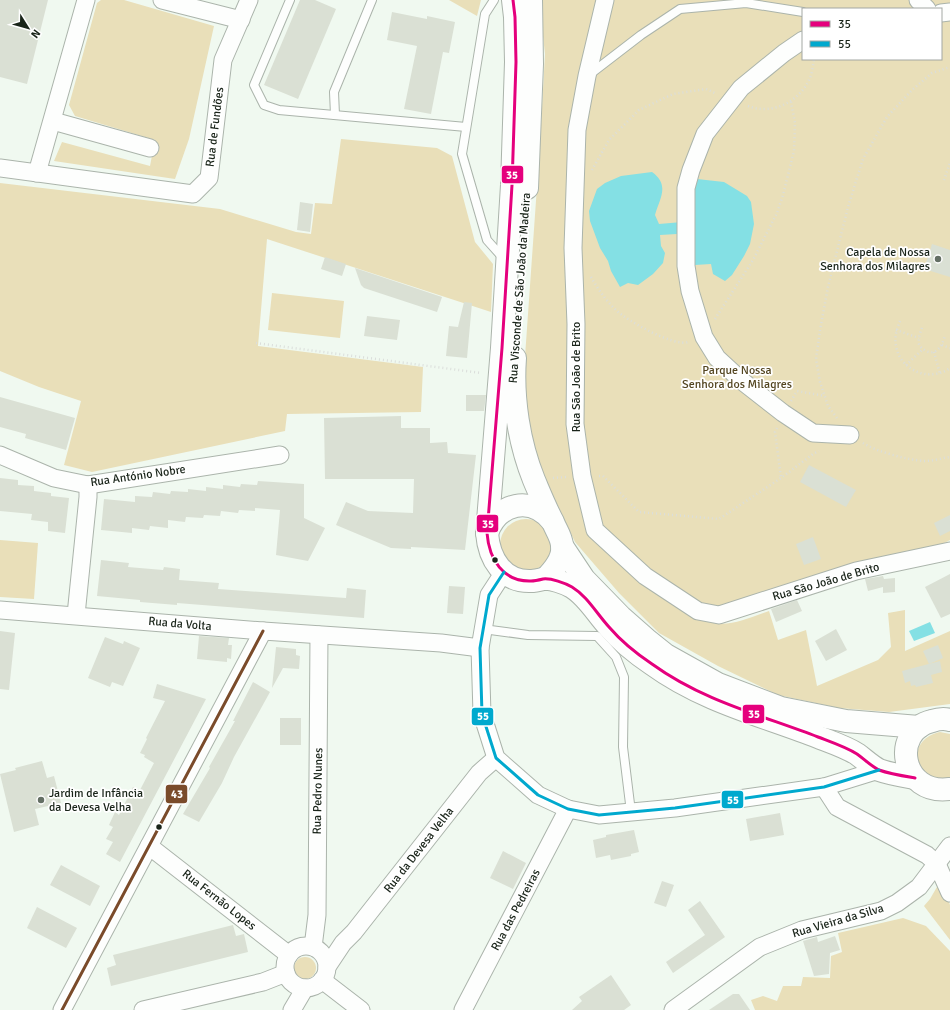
<svg xmlns="http://www.w3.org/2000/svg" width="950" height="1010" viewBox="0 0 950 1010" font-family="Signika,sans-serif">
	<style>
		.green { fill: #e9dfb9; fill-rule: evenodd }
		.water { fill: #84e0e4 }
		.building { fill: #dae0d4 }
		.lines { fill: none; stroke-linecap: round; stroke-linejoin: round }
		.service-casing { stroke: #abb4ab; stroke-width: 10 }
		.minor-casing { stroke: #abb4ab; stroke-width: 19 }
		.secondary-casing { stroke: #abb4ab; stroke-width: 24 }
		.path { stroke: #dbdedb; stroke-width: 2.5; stroke-dasharray: 1 3; stroke-linecap: butt }
		.service { stroke: #fdfefd; stroke-width: 8 }
		.minor { stroke: #fdfefd; stroke-width: 17 }
		.secondary { stroke: #fdfefd; stroke-width: 22 }
		.bus-1-casing { stroke: #fff; stroke-width: 6 }
		.bus-2-casing { stroke: #fff; stroke-width: 6 }
		.bus-3-casing { stroke: #fff; stroke-width: 6 }
		.bus-1 { stroke: #e5007d; stroke-width: 3 }
		.bus-2 { stroke: #00a9ce; stroke-width: 3 }
		.bus-3 { stroke: #7a4b2a; stroke-width: 3 }
		.poi-dot { fill: #646f64; stroke: #fff; stroke-width: 1.5 }
		.bus-dot { fill: #192419; stroke: #fff; stroke-width: 1.5 }
		.labels { text-anchor: middle; dominant-baseline: central; stroke-width: 3.5; stroke-linejoin: round; paint-order: stroke }
		.street-label { font-size: 12px; fill: #192419; stroke: #fff }
		.poi-label { font-size: 12px; fill: #192419; stroke: #fff; text-anchor: end }
		.park-label { font-size: 12px; fill: #534520; stroke: #fff }
		.line-badge { stroke: #fff; stroke-width: 1.5 }
		.badge-label { font-size: 11px; text-anchor: middle; font-weight: bold; fill: #fff }
	</style>
	<rect width="100%" height="100%" fill="#f0f9f0"/>
	<g class="green">
		<path d="M101 0H124L214 26 189 139 175 179 54 161 62 142 150 166 155 140 75 116 69 105 97 3Z"/>
		<path d="M449 0H481L477 16Z"/>
		<path d="M539 0H950V540L935 548 696 617C722 631 743 620 769 611L778 640 806 630 817 686 878 660 891 647 888 613 905 610V651L950 631V704L889 712 839 708 778 695 718 666 659 633 619 593 575 542 538 464 522 399 540 144 545 54ZM803 9H941V59H803Z"/>
		<path d="M341 139 437 148 452 156 475 242 493 264 491 312 267 239 258 346 423 367 421 412 287 414 285 431 92 472 64 465 81 401 39 387 0 371V183L220 209 296 232 311 234 315 203 332 204Z"/>
		<path d="M272 293 344 301 340 338 268 330Z"/>
		<circle cx="526" cy="545" r="26"/>
		<path d="M0 540 38 543 34 599 0 597Z"/>
		<path d="M940 732 950 734V779C945 779 938 780 934 779 927 776 922 770 919 764 913 747 925 735 940 732Z"/>
		<path d="M941 880 950 905V940L924 906 930 899Z"/>
		<path d="M903 918 926 926 950 951V1010H755L751 1000 763 996 777 1001 783 986H801L803 977 830 978 831 956 842 952 838 933Z"/>
		<circle cx="305" cy="968" r="11"/>
	</g>
	<g class="water">
		<path d="M652 172C670 185 660 198 655 215L659 224 694 221V188L697 179 724 182 747 196 751 202 754 224 750 244 744 256 732 275 725 281 713 274 711 264 695 265 694 233 660 235 661 246 665 253 663 263 653 274 638 285 628 283 620 287 611 271 608 261 600 248 590 221 589 211 597 189 605 183 621 176Z"/>
		<path d="M930 622 935 633 914 641 909 631Z"/>
	</g>
	<g class="building">
		<path d="M0 0H48L27 84 0 77Z"/>
		<path d="M300 0H315L336 9 298 99 264 85Z"/>
		<path d="M392 12 427 19V16L455 22 449 53 443 52 431 114 404 109 417 46 387 40Z"/>
		<path d="M300 202 313 204 310 232 297 230Z"/>
		<path d="M932 244 950 250V277L924 269Z"/>
		<path d="M325 257 346 264 342 276 321 269Z"/>
		<path d="M355 268 442 297 437 312 364 288 361 285Z"/>
		<path d="M464 302 472 303 467 358 446 356 449 326 458 327Z"/>
		<path d="M367 316 400 320 397 340 364 336Z"/>
		<path d="M466 395H486L484 411H466Z"/>
		<path d="M0 397 75 418 66 450 25 438 26 434 0 427Z"/>
		<path d="M401 416V428H430V443L447 442 448 453 476 455 465 550 411 547V549L391 548 336 525 346 502 368 511 413 513 414 479H325L324 418Z"/>
		<path d="M809 465 856 490 846 507 800 482Z"/>
		<path d="M0 478 18 480V485L34 486V491L51 493V496L69 498 65 533 48 531V522L31 520 32 514 0 511Z"/>
		<path d="M258 481 304 484V518L325 528 308 561 276 555 280 510 255 508V511L239 510 238 513 221 511 220 516 204 515 203 518 186 517 185 522 168 520V528L150 526 149 530 132 528V533L101 530 104 499 135 502V496L152 497 153 492 170 494 171 491 188 492V489L206 491V487L223 489V485L240 487 241 484 257 485Z"/>
		<path d="M950 515V531L940 536 934 523Z"/>
		<path d="M813 537 821 559 804 565 796 544Z"/>
		<path d="M101 560 129 563 128 567 163 570 164 567 180 569 179 580 219 583 218 589 346 598 347 588 366 590 364 618 177 603V605L140 602V600L97 596Z"/>
		<path d="M950 574V614L941 618 925 587Z"/>
		<path d="M883 576 884 579 895 578V592L883 593V587L868 591 865 579Z"/>
		<path d="M449 586 465 587 463 614 447 613Z"/>
		<path d="M797 600 802 611 776 622 771 609Z"/>
		<path d="M836 629 847 650 826 661 815 641Z"/>
		<path d="M0 631 15 633 9 690 0 689Z"/>
		<path d="M199 636 229 638 228 645H232L231 659 227 658V662L197 659Z"/>
		<path d="M105 637 123 644 124 641 140 648 123 686 112 682 110 687 88 678Z"/>
		<path d="M938 645 943 658 929 664 923 651Z"/>
		<path d="M276 647 296 649V655L300 656 299 669 283 668 272 688Z"/>
		<path d="M940 661 942 672 931 675 933 683 916 687 915 685 911 686 910 681 905 683 902 671Z"/>
		<path d="M253 682 270 692 234 757 222 783 199 822 183 814 210 768 209 767 235 721H233Z"/>
		<path d="M157 684 206 699 120 862 106 854 113 842 106 839 113 827 109 825 115 812 119 815 133 787 140 790 154 763 144 757 145 755 140 753 147 739 146 738 165 701 153 698Z"/>
		<rect x="280" y="718" width="21" height="27"/>
		<path d="M42 761 47 778 54 776 61 803 35 809 39 825 14 832 0 774 16 770 15 768Z"/>
		<path d="M780 813 784 835 750 841 746 819Z"/>
		<path d="M634 830 639 852 631 854V856L611 860 610 855 596 858 593 840 606 837V835Z"/>
		<path d="M503 851 526 863 513 889 490 878Z"/>
		<path d="M61 865 100 886 90 906 50 885Z"/>
		<path d="M662 881 674 885 666 907 654 903Z"/>
		<path d="M700 901 725 937 673 973 666 962 705 935 688 910Z"/>
		<path d="M37 907 77 928 66 948 27 928Z"/>
		<path d="M233 925 236 936 244 934 248 952 111 986 107 968 116 965 113 955Z"/>
		<path d="M835 936 840 950 830 953 829 974 814 976 803 941 817 937 818 942Z"/>
		<path d="M611 975 631 1005 624 1010H572L582 1001 579 997Z"/>
		<path d="M733 994H739L750 1010H709Z"/>
	</g>
	<g class="lines">
		<g class="service-casing">
			<g id="service">
				<path d="M290 0 254 85 264 105 279 110 466 127"/>
				<path d="M494 0 485 14 462 154 487 240 504 259"/>
				<path d="M589 75 641 35 680 9 746 3 803 12"/>
				<path d="M335 115 334 92 372 0"/>
				<path d="M483 629 528 635 597 636 616 657 624 677 623 747 631 812"/>
			</g>
		</g>
		<g class="minor-casing">
			<g id="minor">
				<path d="M162 0 241 20"/>
				<path d="M605 0 587 76 577 130 573 248 576 324 575 424 582 476 595 530 645 576 698 611 719 615 856 571 950 551"/>
				<path d="M918 0 927 9"/>
				<path d="M941 13 950 12"/>
				<path d="M803 40 784 53 741 88 705 134 691 170 686 188V266L690 291 704 337 717 358 742 381 783 413 813 433 850 435"/>
				<path d="M53 121 150 148"/>
				<path d="M0 168 193 194 209 178 223 60 249 0"/>
				<path d="M37 173 86 0"/>
				<path d="M0 455 54 478 88 485 280 455"/>
				<path d="M504 572 489 595 480 648 482 714 496 758 538 795 568 809 599 815 675 808 824 787 879 770"/>
				<path d="M0 610 263 631 441 643 480 648"/>
				<path d="M76 615 88 497V485"/>
				<path d="M824 787 837 807 927 855 937 864 950 893"/>
				<path d="M149 846 289 955"/>
				<circle cx="306" cy="967" r="21"/>
				<path d="M313 947 317 915 319 635"/>
				<path d="M327 967 343 943 354 932 479 773 496 758"/>
				<path d="M322 980 361 1010"/>
				<path d="M62 1010 263 631"/>
				<path d="M143 1010 263 982 286 973"/>
				<path d="M292 1010 305 988"/>
				<path d="M463 1010 568 809"/>
				<path d="M673 1010 760 947 802 930 881 911 897 903 919 887 950 846"/>
			</g>
		</g>
		<g class="secondary-casing">
			<g id="secondary">
				<path d="M513 0 515 17 516 62 512 185 502 348 487 533C489 559 503 582 531 581 535 581 539 580 543 579 551 578 565 583 572 587 587 596 597 614 609 627 621 641 637 654 652 664 703 701 761 715 818 737 831 742 846 747 857 754 864 759 871 766 879 770 890 774 903 776 915 778"/>
				<path d="M527 188 532 64 531 0"/>
				<path d="M515 358C512 398 519 443 534 480 540 494 546 509 553 522 556 530 561 536 562 545 564 558 554 570 545 579"/>
				<path d="M487 533C498 503 531 495 552 521"/>
				<path d="M562 546 584 579 621 617 646 639 666 655 718 684 781 708 846 721 919 727"/>
				<path d="M950 720C944 718 938 719 932 721 890 731 901 796 950 789"/>
			</g>
		</g>
		<g class="path">
			<path d="M748 106C771 115 798 103 809 80 812 74 813 66 814 59"/>
			<path d="M592 170 609 140 639 110 673 94 706 89 717 94"/>
			<path d="M944 180 950 163"/>
			<path d="M591 277C598 289 606 301 617 311 628 321 674 347 688 342"/>
			<path d="M715 319 753 260 777 213 783 195 794 151 795 123 791 102"/>
			<path d="M900 321C897 329 894 337 896 346 900 370 929 383 950 368"/>
			<path d="M922 328C920 333 918 339 919 344 920 347 923 349 926 351 937 356 942 345 945 336"/>
			<path d="M896 330 919 338"/>
			<path d="M256 343 481 373"/>
			<path d="M942 345 950 348"/>
			<path d="M934 352 940 374"/>
			<path d="M906 365 923 349"/>
			<path d="M791 401 797 391 825 396"/>
			<path d="M837 418 828 406 820 382 816 359 820 330 828 287 848 207 863 159 887 117 912 90 932 73 950 67"/>
			<path d="M777 428 775 432 781 478"/>
			<path d="M863 443C877 452 908 460 925 461 933 461 942 458 950 457"/>
			<path d="M599 476H603L639 512 719 519 781 478 813 454 819 451"/>
			<path d="M553 478 566 477"/>
		</g>
		<use href="#service" class="service"/>
		<use href="#minor" class="minor"/>
		<use href="#secondary" class="secondary"/>
		<g class="bus-1-casing">
			<path id="bus-1" d="M513 0 515 17 516 62 512 185 502 348 487 533C489 559 503 582 531 581 535 581 539 580 543 579 551 578 565 583 572 587 587 596 597 614 609 627 621 641 637 654 652 664 703 701 761 715 818 737 831 742 846 747 857 754 864 759 871 766 879 770 890 774 903 776 915 778"/>
		</g>
		<g class="bus-2-casing">
			<path id="bus-2" d="M504 572 489 595 480 648 482 714 496 758 538 795 568 809 599 815 675 808 824 787 879 770"/>
		</g>
		<g class="bus-3-casing">
			<path id="bus-3" d="M62 1010 263 631"/>
		</g>
		<use href="#bus-1" class="bus-1"/>
		<use href="#bus-2" class="bus-2"/>
		<use href="#bus-3" class="bus-3"/>
	</g>
	<g class="poi-dot">
		<circle cx="938" cy="259" r="4"/>
		<circle cx="41" cy="800" r="4"/>
	</g>
	<g class="bus-dot">
		<circle cx="495" cy="560" r="3.5"/>
		<circle cx="159" cy="827" r="3.5"/>
	</g>
	<g class="labels">
		<g class="street-label">
			<text transform="translate(215 127) rotate(-83)">Rua de Fundões</text>
			<text transform="translate(520 288) rotate(-86)">Rua Visconde de São João da Madeira</text>
			<text transform="translate(576 377) rotate(-90)">Rua São João de Brito</text>
			<text transform="translate(138 476) rotate(-8)">Rua António Nobre</text>
			<text transform="translate(826 582) rotate(-16)">Rua São João de Brito</text>
			<text transform="translate(180 624) rotate(5)">Rua da Volta</text>
			<text transform="translate(318 791) rotate(-89)">Rua Pedro Nunes</text>
			<text transform="translate(419 850) rotate(-52)">Rua da Devesa Velha</text>
			<text transform="translate(219 900) rotate(38)">Rua Fernão Lopes</text>
			<text transform="translate(516 910) rotate(-62)">Rua das Pedreiras</text>
			<text transform="translate(838 921) rotate(-16)">Rua Vieira da Silva</text>
		</g>
		<g class="poi-label">
			<text x="930" y="252">Capela de Nossa<tspan x="930" dy="14">Senhora dos Milagres</tspan></text>
			<text x="49" y="793" text-anchor="start">Jardim de Infância<tspan x="49" dy="14">da Devesa Velha</tspan></text>
		</g>
		<g class="park-label">
			<text x="737" y="370">Parque Nossa<tspan x="737" dy="14">Senhora dos Milagres</tspan></text>
		</g>
	</g>
	<g class="line-badge">
		<rect x="501" y="165" width="23" height="19" rx="4" fill="#e5007d"/>
		<rect x="476" y="514" width="23" height="19" rx="4" fill="#e5007d"/>
		<rect x="742" y="704" width="23" height="20" rx="4" fill="#e5007d"/>
		<rect x="471" y="707" width="23" height="19" rx="4" fill="#00a9ce"/>
		<rect x="165" y="784" width="23" height="20" rx="4" fill="#7a4b2a"/>
		<rect x="721" y="790" width="23" height="19" rx="4" fill="#00a9ce"/>
	</g>
	<g class="badge-label">
		<text x="512" y="179">35</text>
		<text x="488" y="528">35</text>
		<text x="754" y="718">35</text>
		<text x="483" y="720">55</text>
		<text x="177" y="798">43</text>
		<text x="733" y="804">55</text>
	</g>
	<rect x="802" y="8" width="140" height="52" fill="#ffffff" stroke="#a3a7a3"/>
	<rect x="810" y="21" width="20" height="6" fill="#e5007d" stroke="#a3a7a3"/>
	<text x="838" y="28" font-size="12" fill="#192419">35</text>
	<rect x="810" y="41" width="20" height="6" fill="#00a9ce" stroke="#a3a7a3"/>
	<text x="838" y="48" font-size="12" fill="#192419">55</text>
	<g transform="translate(28 28) rotate(127)" stroke="#ffffff" stroke-width="3" paint-order="stroke">
	<path d="M0-3L7 15L0 10L-7 15Z" fill="#192419"/>
	<text y="-6" font-size="11" font-weight="bold" text-anchor="middle" fill="#192419">N</text>
	</g>
</svg>
